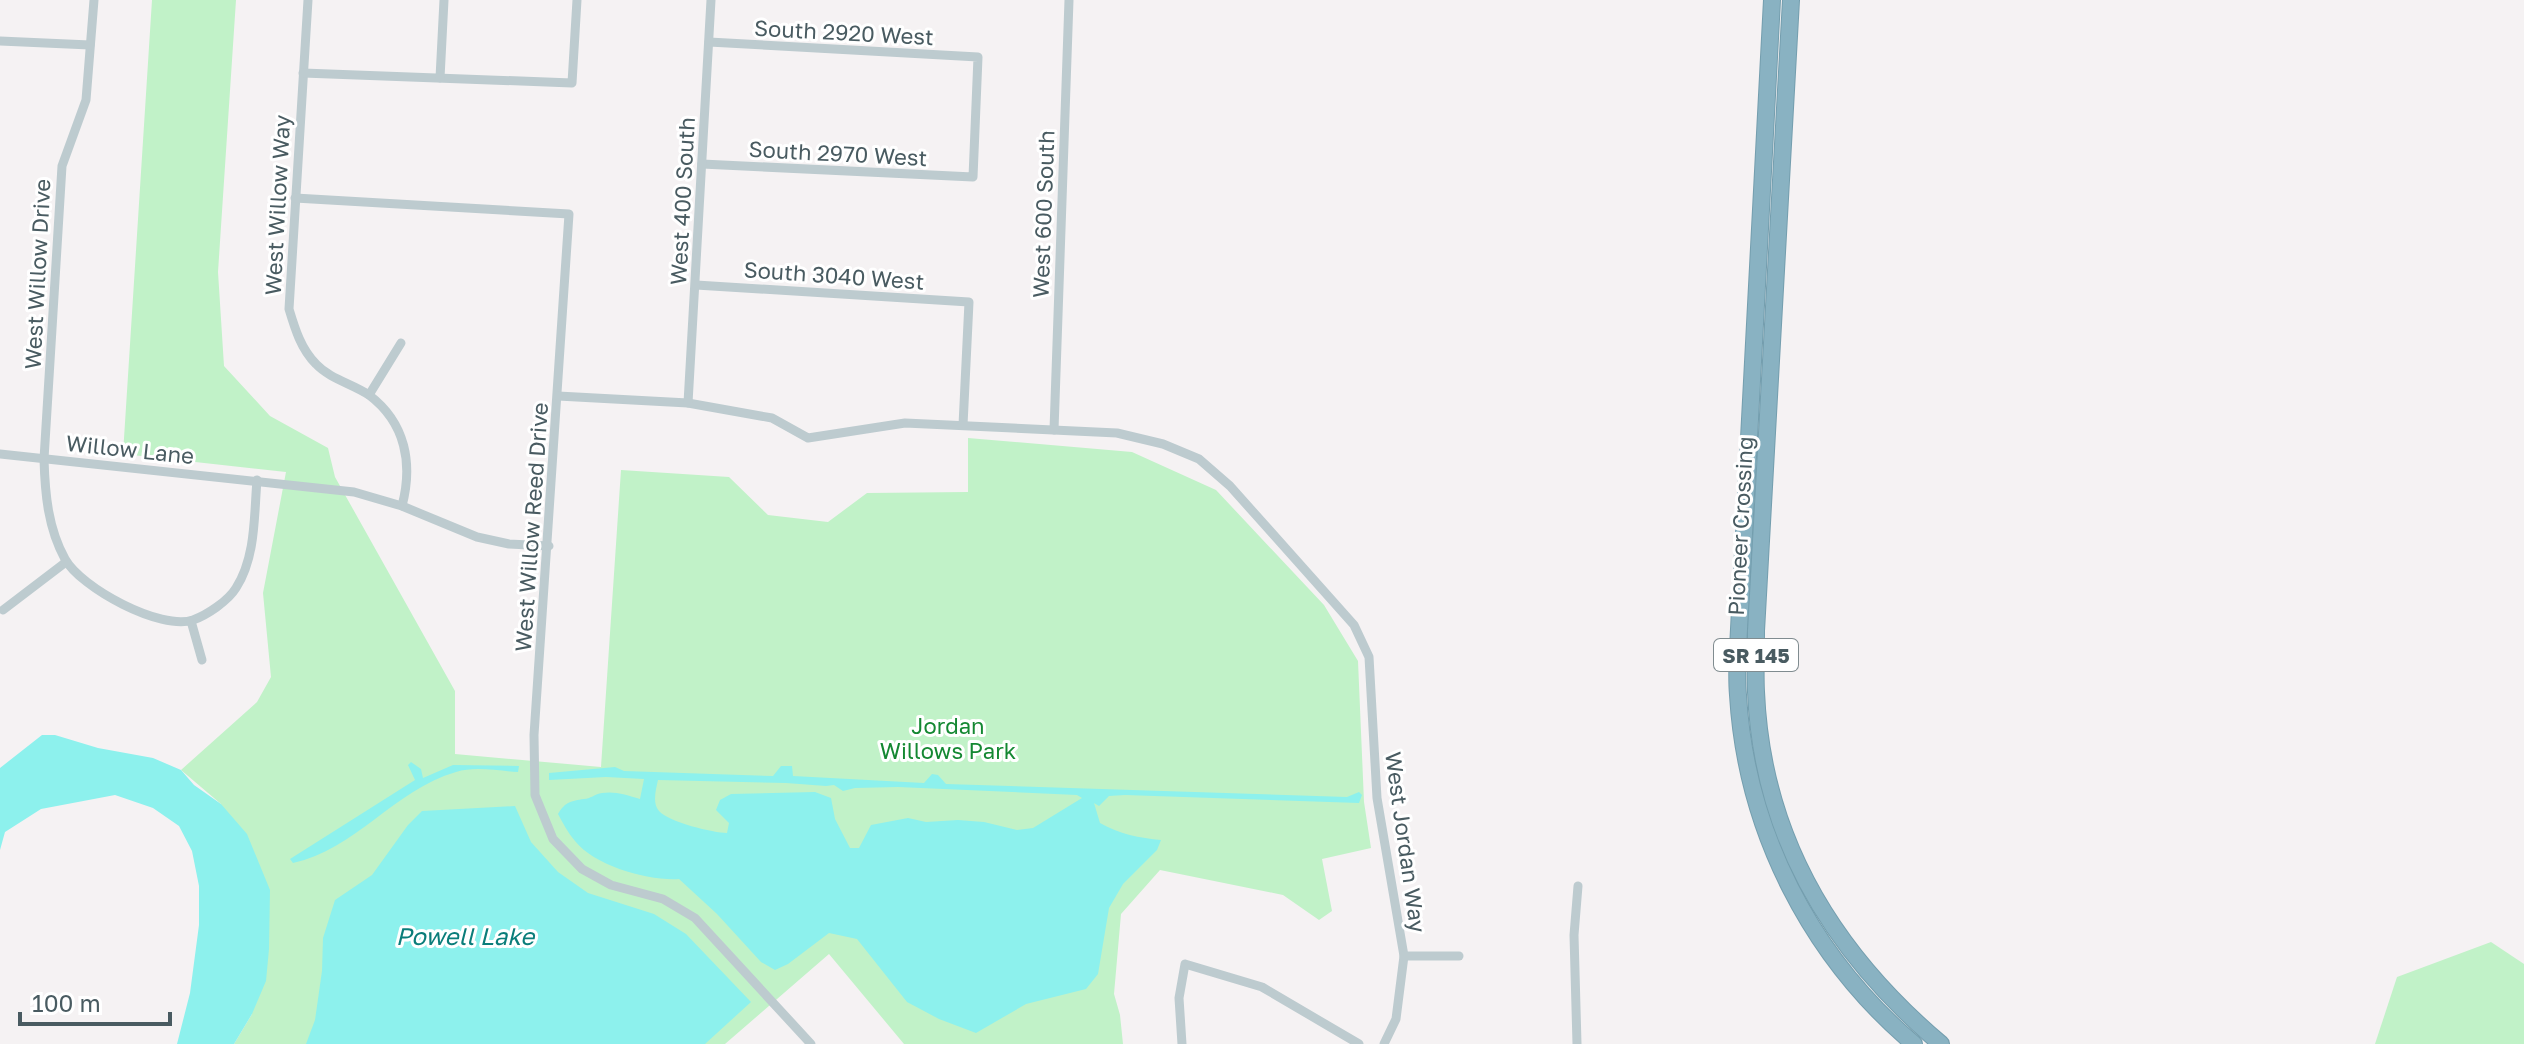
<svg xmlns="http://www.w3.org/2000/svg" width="2524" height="1044" viewBox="0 0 2524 1044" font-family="'Golos Text',sans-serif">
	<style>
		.green { fill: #c1f2c8 }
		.water { fill: #8df1ed; fill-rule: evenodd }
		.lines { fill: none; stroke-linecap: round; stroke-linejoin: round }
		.highway-casing { stroke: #749eae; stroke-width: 18 }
		.street { stroke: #bdcbcf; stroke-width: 9 }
		.highway { stroke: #89b2c2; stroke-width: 16 }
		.labels { text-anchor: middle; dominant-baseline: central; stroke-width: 6; stroke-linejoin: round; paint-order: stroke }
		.shield { fill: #fff; stroke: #808c90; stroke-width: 2 }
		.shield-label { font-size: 20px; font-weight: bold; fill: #495b61 }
		.street-label { font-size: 22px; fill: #495b61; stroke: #fff }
		.park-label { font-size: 22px; fill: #148832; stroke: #fff }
		.water-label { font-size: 24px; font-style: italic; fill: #0a7d7a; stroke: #fff }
	</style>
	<rect width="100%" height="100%" fill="#f5f2f3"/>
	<g class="green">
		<path d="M152 0H236L218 272 224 366 270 416 328 448 335 477 455 691V754L601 767 621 470 729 477 768 515 828 522 867 493 968 492V438L1132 452 1216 490 1324 605 1358 661 1364 802 1371 848 1322 859 1332 911 1319 920 1283 895 1160 870 1121 914 1114 994 1120 1015 1123 1044H904L829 954 725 1044H234L252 1014 221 804 181 770 257 702 271 677 263 593 286 472 123 454Z"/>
		<path d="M2491 942 2524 964V1044H2375L2397 977Z"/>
	</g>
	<g class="water">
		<path d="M42 735H55L98 748 153 758 181 770 194 785 221 804 247 834 270 890 269 949 266 981 252 1014 234 1044H177L190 993 199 925V886L192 851 179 826 153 808 115 795 41 809 5 832 0 850V768Z"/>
		<path d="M411 762 421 769 423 778 453 765 519 766 518 772C498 771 475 766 456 772 394 790 355 850 293 863L290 859 415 780 408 765Z"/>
		<path d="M781 766H792L793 776 924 783 932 774 938 775 946 784 1347 797 1359 792 1362 795 1359 803 1125 795 1109 796 1099 806 1094 803 1100 823C1119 834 1140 838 1161 840L1157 850 1123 884 1109 908 1098 974 1086 989 1026 1004 976 1033 939 1019 907 1002 857 939 829 933 788 964 775 970 761 962 717 914 679 879C648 881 595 866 575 841 568 833 563 823 558 814 565 802 571 801 584 799 590 799 595 794 602 793 615 791 627 795 640 799L644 779 606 777 549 780V773L615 767 624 771 773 776ZM658 780 786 783 826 786 834 785 843 791 855 788 898 787 1077 795 1082 798 1033 828 1017 830 984 822 958 820 926 822 908 818 871 825 859 848H850L835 819 831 798 815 792 731 794 720 800 716 810 729 823 727 833C714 833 668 822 659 811 652 803 656 789 658 780Z"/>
		<path d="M515 806 531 842 558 872 588 893 654 914 686 934 751 1002 705 1044H306L315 1020 322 971 323 938 335 900 372 875 408 825 422 811Z"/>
	</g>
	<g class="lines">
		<g class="highway-casing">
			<g id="highway">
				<path d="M1772 0 1739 629C1738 651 1736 673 1738 695 1746 831 1811 957 1914 1044"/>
				<path d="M1791 0 1756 631C1756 651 1755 672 1756 692 1762 837 1832 952 1941 1044"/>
			</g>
		</g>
		<g class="street">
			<path d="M94 0 86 100 62 166 44 459C45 494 48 528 65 559 81 588 161 631 193 620 207 615 228 601 236 588 256 557 254 515 257 480"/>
			<path d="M308 0 289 309C295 329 301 349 316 364 330 379 353 384 369 395 406 423 413 464 402 506"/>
			<path d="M0 41 90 45"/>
			<path d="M303 73 572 83 577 0"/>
			<path d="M440 78 444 0"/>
			<path d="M702 164 973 177 978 57 709 42"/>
			<path d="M295 198 569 214 534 735 535 795 553 839 582 869 611 885 663 899 695 918 811 1044"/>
			<path d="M696 285 969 302 963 425"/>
			<path d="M369 395 401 343"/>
			<path d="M558 396 688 403 772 418 808 438 905 423 1117 433 1163 444 1199 459 1230 486 1354 625 1369 657 1377 798 1404 956 1396 1019 1384 1044"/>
			<path d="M688 403 711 0"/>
			<path d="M1054 430 1069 0"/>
			<path d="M0 454 354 492 402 506 477 537 509 544 549 546"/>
			<path d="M3 610 66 562"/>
			<path d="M191 621 202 660"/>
			<path d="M1404 956H1459"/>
			<path d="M1182 1044 1179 998 1185 964 1262 987 1359 1044"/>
			<path d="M1577 1044 1574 935 1578 886"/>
		</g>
		<use href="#highway" class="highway"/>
	</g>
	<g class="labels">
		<rect class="shield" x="1714" y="639" width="84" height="32" rx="6"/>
		<g class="shield-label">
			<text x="1756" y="655">SR 145</text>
		</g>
		<g class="street-label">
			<text transform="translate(844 32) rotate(3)">South 2920 West</text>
			<text transform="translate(838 153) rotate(3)">South 2970 West</text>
			<text transform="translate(682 201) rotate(-87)">West 400 South</text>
			<text transform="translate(277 205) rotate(-87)">West Willow Way</text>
			<text transform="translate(1043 214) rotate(-88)">West 600 South</text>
			<text transform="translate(37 274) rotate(-87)">West Willow Drive</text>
			<text transform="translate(834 275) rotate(4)">South 3040 West</text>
			<text transform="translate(130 449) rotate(6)">Willow Lane</text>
			<text transform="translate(1740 526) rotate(-87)">Pioneer Crossing</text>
			<text transform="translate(531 527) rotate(-86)">West Willow Reed Drive</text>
			<text transform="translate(1406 842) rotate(82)">West Jordan Way</text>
		</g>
		<g class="park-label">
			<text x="948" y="725">Jordan<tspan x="948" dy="25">Willows Park</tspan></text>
		</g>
		<g class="water-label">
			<text x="465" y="935">Powell Lake</text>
		</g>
	</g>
	<path d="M20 1012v12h150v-12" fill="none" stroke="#495b61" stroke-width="4"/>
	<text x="32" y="1012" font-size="24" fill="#495b61" stroke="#ffffff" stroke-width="6" paint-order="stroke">100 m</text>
</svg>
